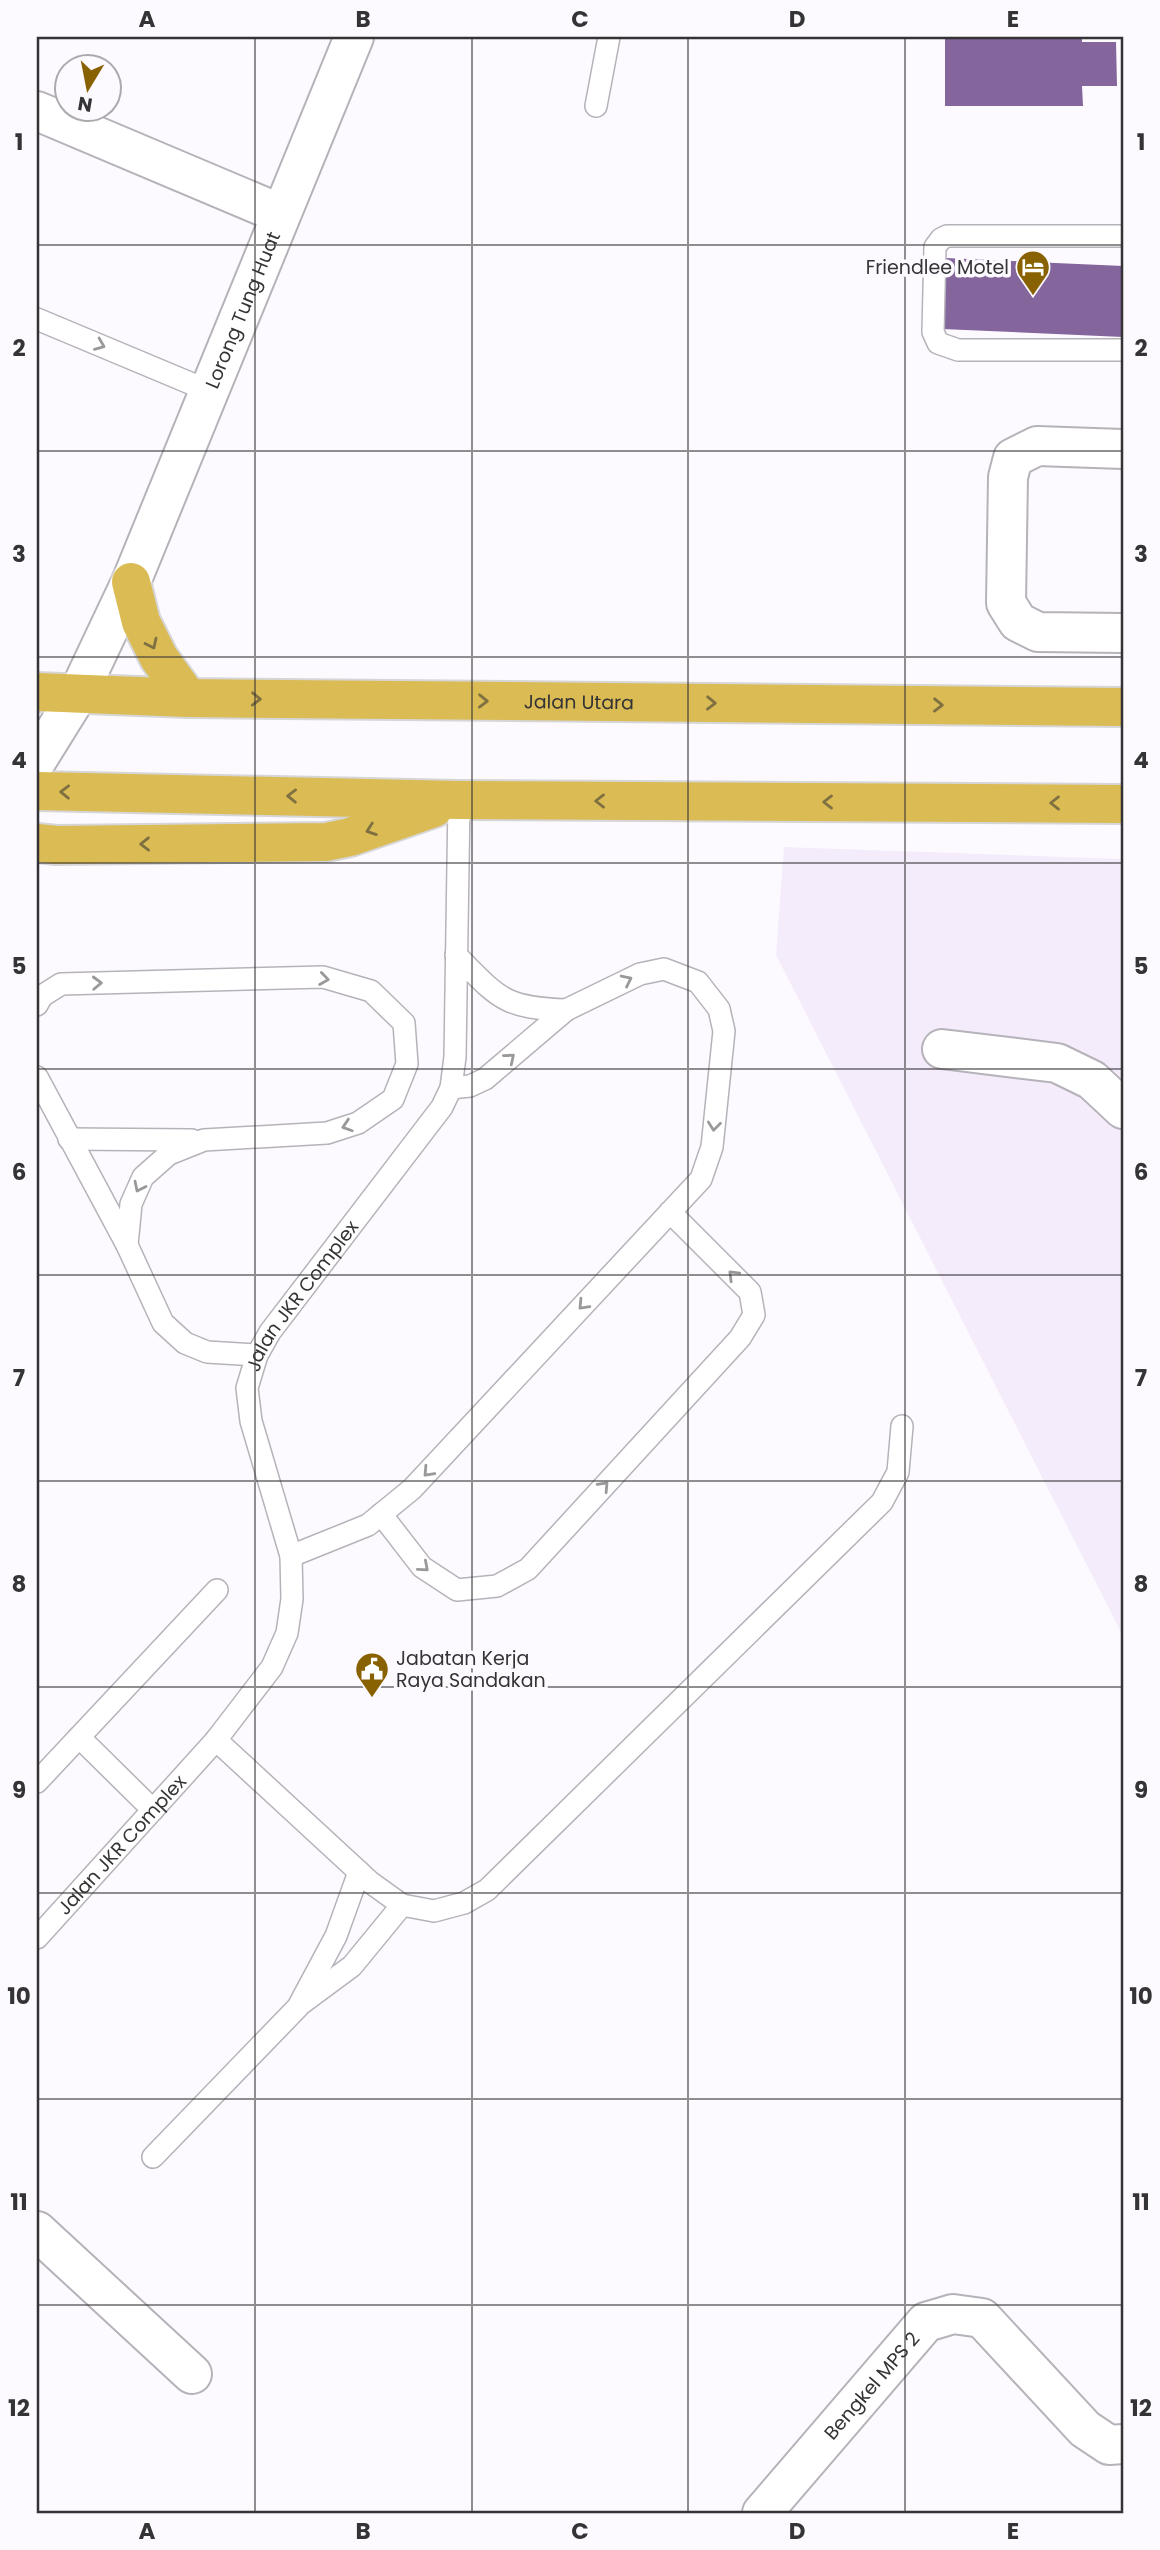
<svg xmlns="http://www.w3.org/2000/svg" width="1160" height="2550" viewBox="0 0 1160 2550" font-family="Poppins,sans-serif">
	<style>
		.built { fill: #f4ecfb }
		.building { fill: #84659c }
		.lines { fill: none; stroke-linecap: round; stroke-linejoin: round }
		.lane-casing { stroke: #b6b2b9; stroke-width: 24 }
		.street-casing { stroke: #b6b2b9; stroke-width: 42 }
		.secondary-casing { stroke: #b6b2b9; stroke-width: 42 }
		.highway-casing { stroke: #d6d6d7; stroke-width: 42 }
		.lane { stroke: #fff; stroke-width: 21 }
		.street { stroke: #fff; stroke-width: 38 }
		.secondary { stroke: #fff; stroke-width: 38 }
		.highway { stroke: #dbbb53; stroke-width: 38 }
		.oneway { stroke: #9a999a }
		.oneway2 { stroke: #7f7042 }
		.grid { fill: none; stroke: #343335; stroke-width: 2; stroke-opacity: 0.55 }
		.labels { text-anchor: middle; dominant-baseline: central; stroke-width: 7; stroke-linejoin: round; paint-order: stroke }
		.poi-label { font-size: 19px; fill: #343335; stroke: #fdfaff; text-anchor: end }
		.street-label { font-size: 19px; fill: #343335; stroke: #fdfaff }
		.neatline { fill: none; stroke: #343335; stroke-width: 2.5 }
		.grid-label { font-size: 23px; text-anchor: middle; font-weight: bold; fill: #343335 }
	</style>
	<rect width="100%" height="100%" fill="#fdfaff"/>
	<path class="built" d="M784 847 1123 859V1636L776 955Z"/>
	<g class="building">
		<path d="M945 37H1082V42H1116L1117 86H1082L1083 106H945Z"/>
		<path d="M945 258 1123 266V337L942 329Z"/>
	</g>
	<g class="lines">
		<g class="lane-casing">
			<g id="lane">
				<path d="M596 106 609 37"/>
				<path d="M1123 236H947L941 239 935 247 933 332 938 343 958 350H1123"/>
				<path d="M37 319 209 391"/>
				<path d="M456 955C499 998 503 1008 566 1010"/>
				<path d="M37 1005 42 996 61 984 323 977 371 991 404 1023 407 1064 393 1099 358 1123 327 1133 204 1140 169 1154 143 1177 131 1204 127 1245"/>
				<path d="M37 1077 127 1245 163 1323 185 1343 207 1352 257 1355"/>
				<path d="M69 1139 192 1140"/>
				<path d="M381 1514 422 1567 457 1590 497 1586 528 1569 740 1338 754 1315 750 1292 670 1212"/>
				<path d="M291 1556 368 1525 412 1489 701 1179 712 1147 724 1031 719 1009 698 982 664 969 640 974 566 1010 485 1079 470 1086 451 1088"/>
				<path d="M79 1737 153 1810"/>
				<path d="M216 1740 370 1882 402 1905 434 1911 464 1903 487 1890 882 1502 898 1472 902 1426"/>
				<path d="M37 1782 217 1590"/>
				<path id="s1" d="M37 1938 216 1740 272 1667 287 1633 292 1599 291 1556 251 1421 247 1388 257 1355 270 1332 442 1107 451 1088 455 1057 459 800"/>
				<path d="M302 2003 352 1966 402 1905"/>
				<path d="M153 2157 298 2007 336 1936 359 1872"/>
			</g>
		</g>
		<g class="street-casing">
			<g id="street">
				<path d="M37 111 281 214"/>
				<path d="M1123 449 1037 446 1013 458 1008 477 1006 603 1018 622 1038 632 1123 633"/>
				<path id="s2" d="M78 694 131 582 354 37"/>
				<path d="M942 1049 1057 1063 1092 1080 1123 1109"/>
				<path d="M37 2231 192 2374"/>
				<path id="s3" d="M762 2513 926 2322 953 2314 982 2318 1085 2429 1109 2445 1123 2444"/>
			</g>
		</g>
		<g class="secondary-casing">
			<path id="secondary" d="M37 760 78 694"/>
		</g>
		<g class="highway-casing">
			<g id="highway">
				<path d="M131 582 141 622 159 658 188 698"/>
				<path id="s4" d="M37 692 188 698 1123 707"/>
				<path d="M37 791 459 800 1123 804"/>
				<path d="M37 843 57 845 326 842 350 837 434 808"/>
			</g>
		</g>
		<use href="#lane" class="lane"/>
		<use href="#street" class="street"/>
		<use href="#secondary" class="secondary"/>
		<use href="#highway" class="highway"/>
	</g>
	<defs><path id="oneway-chevron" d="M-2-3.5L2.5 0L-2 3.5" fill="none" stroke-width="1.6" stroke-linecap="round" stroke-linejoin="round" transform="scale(1.75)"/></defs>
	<g class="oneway">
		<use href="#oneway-chevron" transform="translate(100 345) rotate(22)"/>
		<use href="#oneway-chevron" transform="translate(324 979) rotate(8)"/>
		<use href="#oneway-chevron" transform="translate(627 980) rotate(-26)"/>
		<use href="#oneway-chevron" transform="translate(97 983) rotate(-2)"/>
		<use href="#oneway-chevron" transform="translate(510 1058) rotate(-40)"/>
		<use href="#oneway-chevron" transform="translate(347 1126) rotate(162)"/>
		<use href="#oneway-chevron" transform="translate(714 1126) rotate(96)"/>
		<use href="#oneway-chevron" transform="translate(139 1187) rotate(116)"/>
		<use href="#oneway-chevron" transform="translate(733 1275) rotate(-135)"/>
		<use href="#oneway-chevron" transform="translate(583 1305) rotate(133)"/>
		<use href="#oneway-chevron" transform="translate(428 1472) rotate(133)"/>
		<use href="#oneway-chevron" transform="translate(604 1486) rotate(-47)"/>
		<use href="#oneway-chevron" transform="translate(424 1567) rotate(41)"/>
	</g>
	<g class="oneway2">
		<use href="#oneway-chevron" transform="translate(152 644) rotate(64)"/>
		<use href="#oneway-chevron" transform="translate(256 699) rotate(1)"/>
		<use href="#oneway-chevron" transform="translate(483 701) rotate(1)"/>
		<use href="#oneway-chevron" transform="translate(711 703) rotate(1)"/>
		<use href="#oneway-chevron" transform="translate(938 705) rotate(1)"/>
		<use href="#oneway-chevron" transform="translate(65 792) rotate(-179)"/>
		<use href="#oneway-chevron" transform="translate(292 796) rotate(-179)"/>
		<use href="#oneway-chevron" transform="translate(600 801) rotate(-180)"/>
		<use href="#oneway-chevron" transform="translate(828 802) rotate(-180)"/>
		<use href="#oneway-chevron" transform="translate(1055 803) rotate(-180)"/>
		<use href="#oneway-chevron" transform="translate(371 830) rotate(161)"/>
		<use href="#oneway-chevron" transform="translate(145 844) rotate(179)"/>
	</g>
	<path class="grid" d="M255 37V2513M472 37V2513M688 37V2513M905 37V2513M37 245H1123M37 451H1123M37 657H1123M37 863H1123M37 1069H1123M37 1275H1123M37 1481H1123M37 1687H1123M37 1893H1123M37 2099H1123M37 2305H1123"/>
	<defs>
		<g id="hotel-pin" transform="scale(1.75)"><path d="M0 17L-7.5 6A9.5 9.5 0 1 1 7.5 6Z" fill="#886100" stroke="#fdfaff"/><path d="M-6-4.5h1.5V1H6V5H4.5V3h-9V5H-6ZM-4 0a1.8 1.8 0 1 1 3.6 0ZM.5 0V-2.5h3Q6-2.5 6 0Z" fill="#fff"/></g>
		<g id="civic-pin" transform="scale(1.75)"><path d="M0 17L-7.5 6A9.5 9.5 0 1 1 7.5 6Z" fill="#886100" stroke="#fdfaff"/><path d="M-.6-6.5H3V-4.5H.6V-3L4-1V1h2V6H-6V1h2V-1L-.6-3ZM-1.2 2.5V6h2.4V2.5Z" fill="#fff"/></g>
	</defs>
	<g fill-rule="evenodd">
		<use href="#hotel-pin" x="1033" y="267"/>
		<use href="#civic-pin" x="372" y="1669"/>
	</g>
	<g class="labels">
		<g class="poi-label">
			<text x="1009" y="267">Friendlee Motel</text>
			<text x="396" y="1658" text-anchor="start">Jabatan Kerja<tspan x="396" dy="22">Raya Sandakan</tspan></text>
		</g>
		<g class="street-label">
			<text stroke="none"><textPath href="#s2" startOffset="418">Lorong Tung Huat</textPath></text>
			<text stroke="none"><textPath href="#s4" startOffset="542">Jalan Utara</textPath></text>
			<text stroke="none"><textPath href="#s1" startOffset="756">Jalan JKR Complex</textPath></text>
			<text stroke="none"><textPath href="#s1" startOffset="126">Jalan JKR Complex</textPath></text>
			<text stroke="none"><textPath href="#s3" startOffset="168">Bengkel MPS 2</textPath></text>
		</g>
	</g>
	<rect width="1160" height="2550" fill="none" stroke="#fdfaff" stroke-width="77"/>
	<g transform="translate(88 88) rotate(190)"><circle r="33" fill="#fdfaff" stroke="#adaaae" stroke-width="2"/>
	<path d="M0-5L12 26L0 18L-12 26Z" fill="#886100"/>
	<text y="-10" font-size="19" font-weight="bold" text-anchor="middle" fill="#343335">N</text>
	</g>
	<rect x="38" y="38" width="1084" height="2474" class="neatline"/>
	<g class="grid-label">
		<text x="147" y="27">A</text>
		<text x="363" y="27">B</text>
		<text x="580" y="27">C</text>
		<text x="797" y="27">D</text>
		<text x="1013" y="27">E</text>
		<text x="19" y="150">1</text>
		<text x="1141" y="150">1</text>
		<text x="19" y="356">2</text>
		<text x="1141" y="356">2</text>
		<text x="19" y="562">3</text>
		<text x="1141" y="562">3</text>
		<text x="19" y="768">4</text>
		<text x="1141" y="768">4</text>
		<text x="19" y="974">5</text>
		<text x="1141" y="974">5</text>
		<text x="19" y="1180">6</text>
		<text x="1141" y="1180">6</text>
		<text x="19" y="1386">7</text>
		<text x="1141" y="1386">7</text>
		<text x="19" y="1592">8</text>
		<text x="1141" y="1592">8</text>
		<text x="19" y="1798">9</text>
		<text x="1141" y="1798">9</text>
		<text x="19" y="2004">10</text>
		<text x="1141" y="2004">10</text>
		<text x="19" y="2210">11</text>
		<text x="1141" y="2210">11</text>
		<text x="19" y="2416">12</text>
		<text x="1141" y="2416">12</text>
		<text x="147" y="2539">A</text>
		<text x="363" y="2539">B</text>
		<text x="580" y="2539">C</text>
		<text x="797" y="2539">D</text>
		<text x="1013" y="2539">E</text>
	</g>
</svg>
